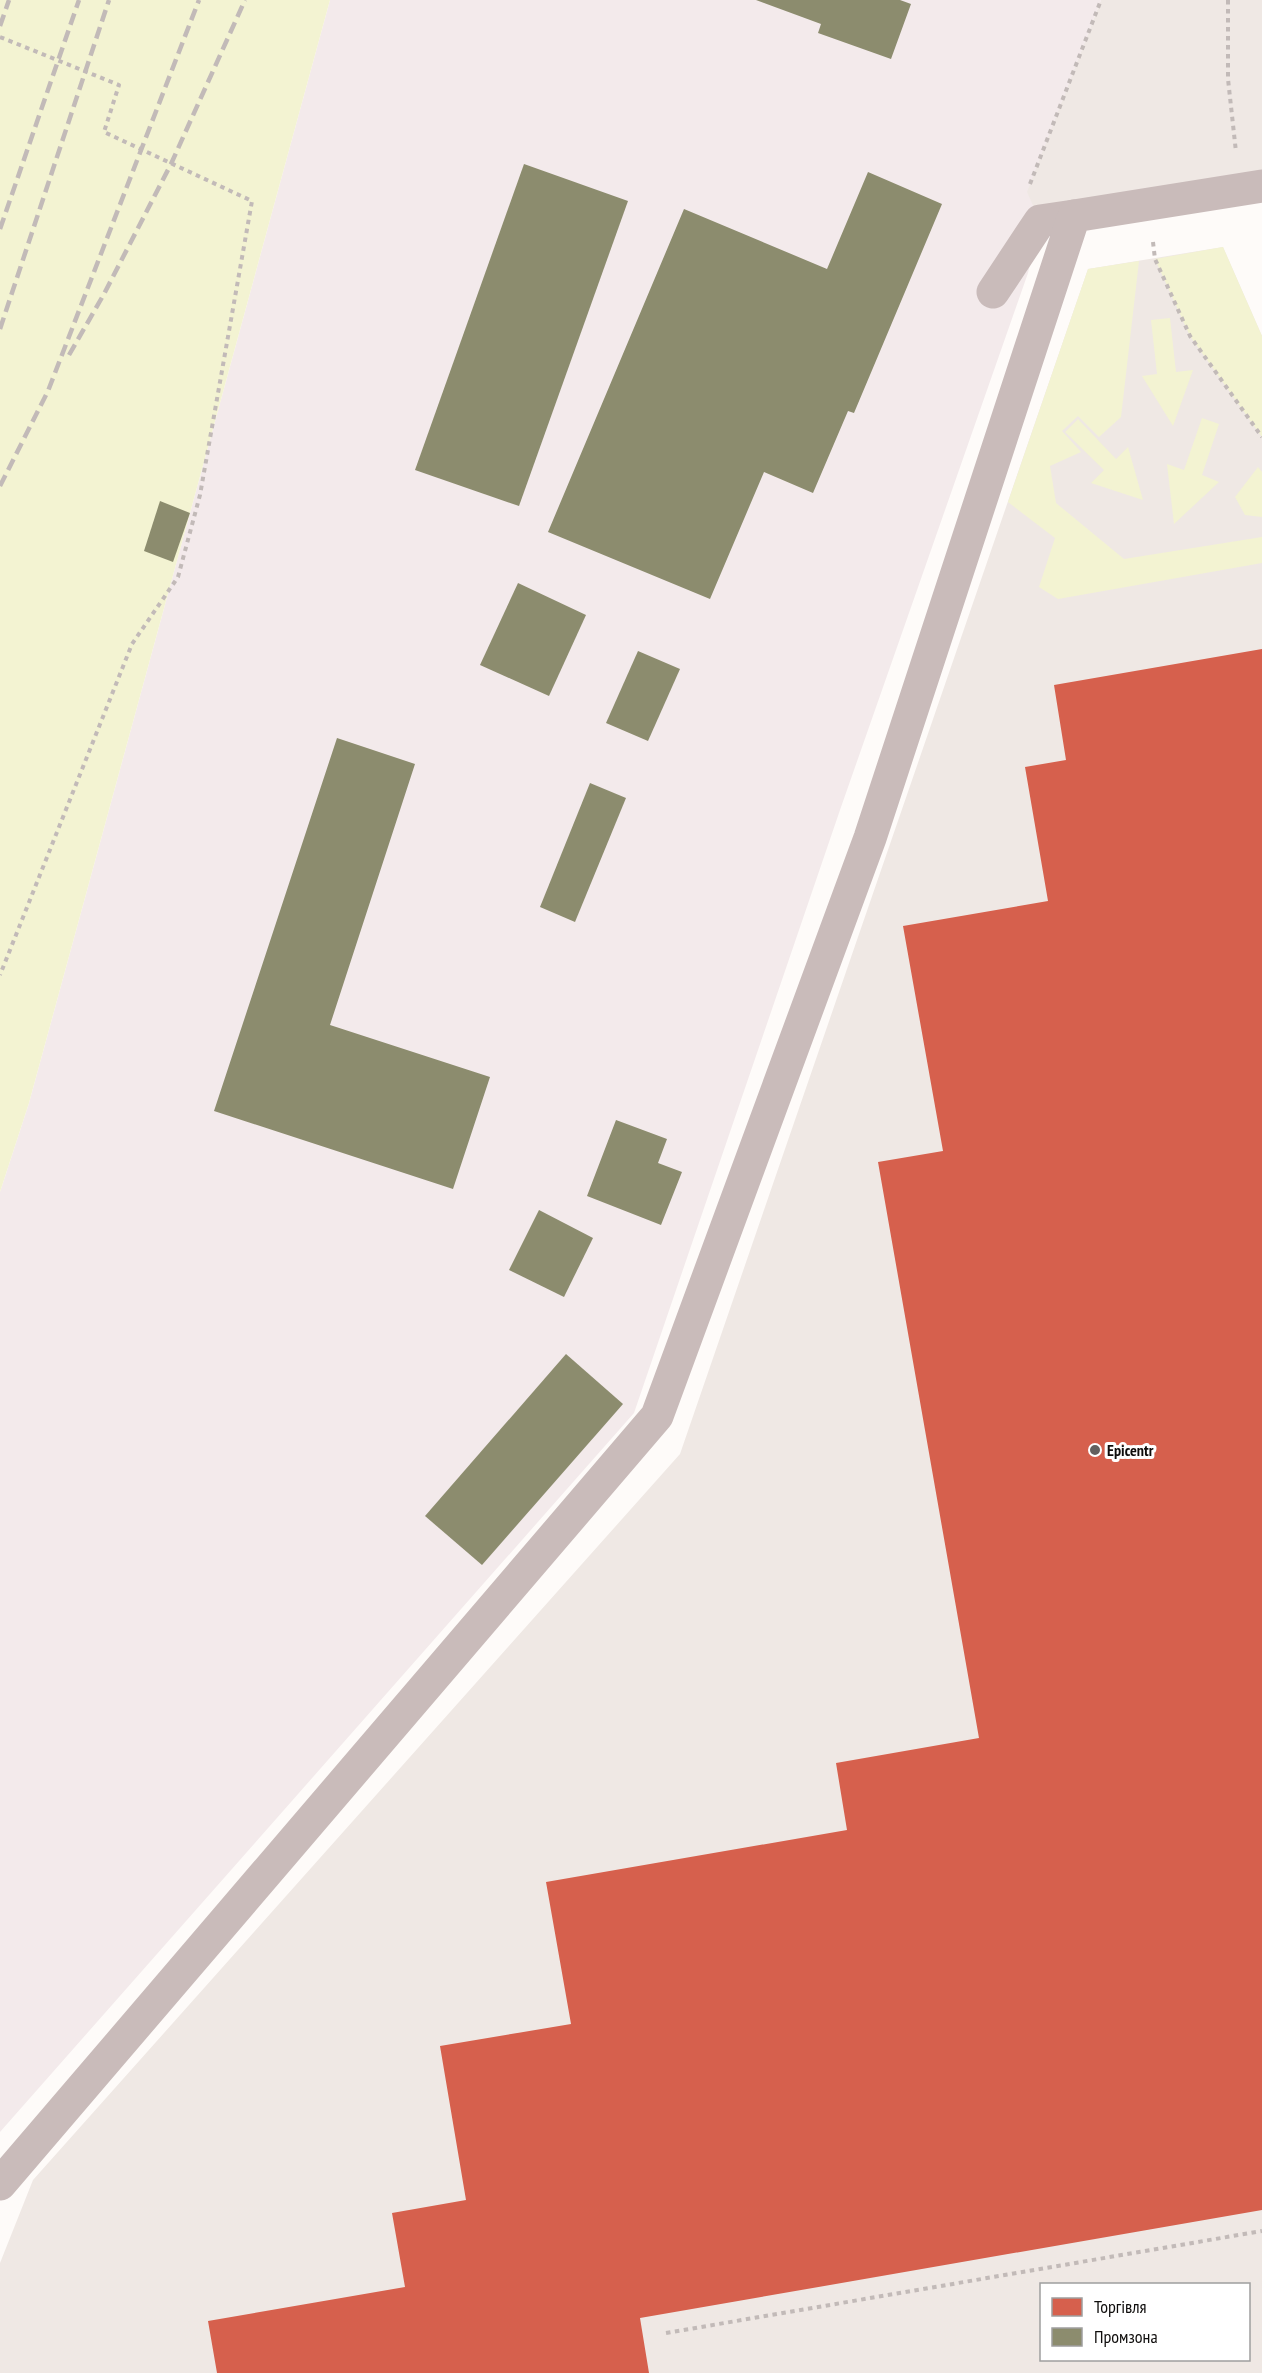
<svg xmlns="http://www.w3.org/2000/svg" width="1262" height="2373" viewBox="0 0 1262 2373" font-family="'PT Sans Narrow',sans-serif">
	<style>
		.built { fill: #efe8e4; fill-rule: evenodd }
		.industrial { fill: #f3eaeb }
		.green { fill: #f3f3d2 }
		.shops { fill: #d6604d }
		.industry { fill: #8c8c6e }
		.lines { fill: none; stroke-linecap: round; stroke-linejoin: round }
		.path { stroke: #c2bab8; stroke-width: 4; stroke-dasharray: 4.5 4.5; stroke-linecap: butt }
		.minor { stroke: #c9bbba; stroke-width: 33 }
		.rail { stroke: #c2bab8; stroke-width: 4.5; stroke-dasharray: 12 6; stroke-linecap: butt }
		.poi-dot { fill: #63605f; stroke: #fff; stroke-width: 2 }
		.labels { text-anchor: middle; dominant-baseline: central; stroke-width: 6; stroke-linejoin: round; paint-order: stroke }
		.poi-label { font-size: 16px; font-weight: bold; fill: #0f0d0c; stroke: #fff; text-anchor: start }
	</style>
	<rect width="100%" height="100%" fill="#fefbf9"/>
	<g class="built">
		<path d="M1101 0H1262V186L1040 221 1026 193Z"/>
		<path d="M1223 247 1262 336V2373H0V2263L33 2180 680 1454 1088 269ZM1042 2284H1248V2360H1042Z"/>
	</g>
	<path class="industrial" d="M330 0H1101L1027 192 1040 221 1028 273 840 810 634 1413 0 2132V1192L29 1103Z"/>
	<g class="green">
		<path d="M0 0H330L29 1103 0 1192Z"/>
		<path d="M1223 247 1262 336V437L1190 336 1155 259Z"/>
		<path d="M1139 261 1121 417 1099 437 1078 416 1062 431 1081 452 1050 466 1056 503 1124 559 1262 537V563L1058 599 1039 587 1055 538 1008 502 1088 269Z"/>
		<path d="M1170 318 1176 372 1193 370 1173 426 1142 376 1157 374 1151 320Z"/>
		<path d="M1202 418 1219 424 1202 475 1219 482 1174 524 1167 464 1184 470Z"/>
		<path d="M1078 419 1116 459 1128 447 1143 500 1091 483 1104 470 1065 432Z"/>
		<path d="M1258 467 1262 472V517L1245 515 1235 497Z"/>
	</g>
	<path class="shops" d="M1262 649V2210L640 2318 649 2373H217L208 2321 405 2287 392 2213 466 2200 440 2046 571 2024 546 1882 847 1830 836 1763 979 1738 878 1162 943 1151 903 926 1048 901 1025 767 1066 760 1054 685Z"/>
	<g class="industry">
		<path d="M756 0H900L911 4 891 59 818 33 821 24Z"/>
		<path d="M524 164 628 201 519 506 415 470Z"/>
		<path d="M868 172 942 204 854 413 848 411 813 493 764 472 710 599 548 532 684 209 827 269Z"/>
		<path d="M160 501 190 513 173 562 144 551Z"/>
		<path d="M518 583 586 615 549 696 480 665Z"/>
		<path d="M638 651 680 669 648 741 606 723Z"/>
		<path d="M337 738 415 764 330 1025 490 1077 453 1189 214 1111Z"/>
		<path d="M590 783 626 798 575 922 540 907Z"/>
		<path d="M616 1120 667 1139 658 1163 682 1172 661 1225 587 1196Z"/>
		<path d="M539 1210 593 1238 564 1297 509 1270Z"/>
		<path d="M566 1354 623 1404 482 1565 425 1516Z"/>
	</g>
	<g class="lines">
		<g class="path">
			<path d="M1228 0V79L1236 152"/>
			<path d="M0 37 119 85 104 132 252 201 200 495 178 577 132 644 0 975"/>
			<path d="M1030 184 1101 0"/>
			<path d="M1153 242 1155 259 1190 336 1262 437"/>
			<path d="M666 2333 1262 2231"/>
		</g>
		<g class="minor">
			<path d="M993 292 1040 221 1074 216"/>
			<path d="M0 2184 657 1416 870 838 1074 216 1262 186"/>
		</g>
		<g class="rail">
			<path d="M0 26 9 0"/>
			<path d="M0 229 79 0"/>
			<path d="M0 329 109 0"/>
			<path d="M69 355 104 294 171 164 245 0"/>
			<path d="M0 486 48 391 199 0"/>
		</g>
	</g>
	<circle class="poi-dot" cx="1095" cy="1450" r="6"/>
	<g class="labels">
		<g class="poi-label">
			<text x="1107" y="1450">Epicentr</text>
		</g>
	</g>
	<rect x="1040" y="2283" width="210" height="78" fill="#ffffff" stroke="#9f9e9e" stroke-width="1.5"/>
	<rect x="1052" y="2298" width="30" height="18" fill="#d6604d" stroke="#9f9e9e" stroke-width="1.5"/>
	<text x="1094" y="2313" font-size="18" fill="#0f0d0c">Торгівля</text>
	<rect x="1052" y="2328" width="30" height="18" fill="#8c8c6e" stroke="#9f9e9e" stroke-width="1.5"/>
	<text x="1094" y="2343" font-size="18" fill="#0f0d0c">Промзона</text>
</svg>
